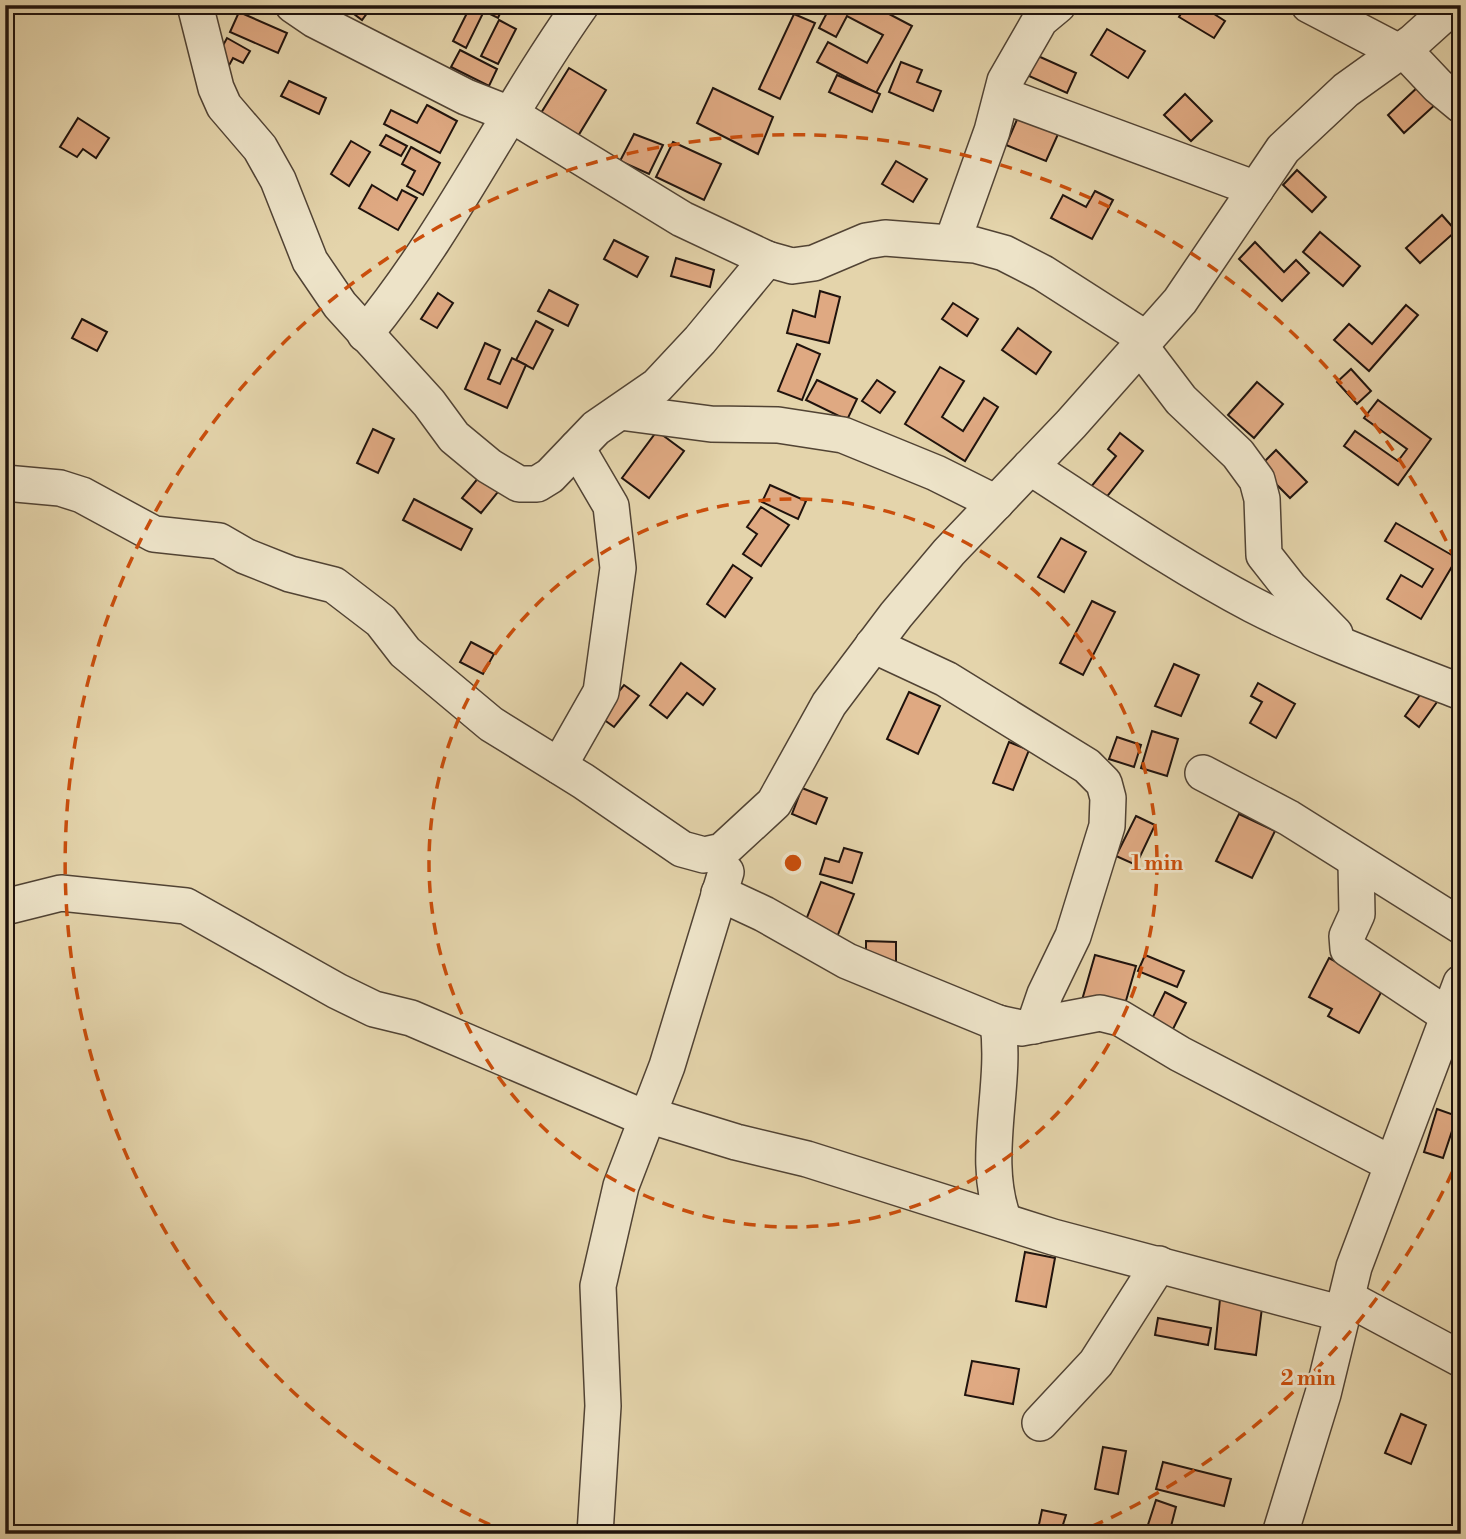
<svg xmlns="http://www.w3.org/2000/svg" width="1466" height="1539" viewBox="0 0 1466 1539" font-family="'Libre Bodoni',serif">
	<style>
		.building { fill: #dfa982; stroke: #20130d; stroke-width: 2 }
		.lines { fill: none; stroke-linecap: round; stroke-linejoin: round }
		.minor-casing { stroke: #514334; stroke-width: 38 }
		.minor { stroke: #ede3c8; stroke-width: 35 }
		.ring { fill: none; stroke: #ca4e0c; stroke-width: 3.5; stroke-dasharray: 12 9 }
		.centre { fill: #ca4e0c; stroke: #ede3c8; stroke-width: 3.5 }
		.ring-label { font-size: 21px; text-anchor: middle; font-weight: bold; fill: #ca4e0c; stroke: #ede3c8; stroke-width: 5; stroke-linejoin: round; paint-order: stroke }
	</style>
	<rect width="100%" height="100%" fill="#e4d4ab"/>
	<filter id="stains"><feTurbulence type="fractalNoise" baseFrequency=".00286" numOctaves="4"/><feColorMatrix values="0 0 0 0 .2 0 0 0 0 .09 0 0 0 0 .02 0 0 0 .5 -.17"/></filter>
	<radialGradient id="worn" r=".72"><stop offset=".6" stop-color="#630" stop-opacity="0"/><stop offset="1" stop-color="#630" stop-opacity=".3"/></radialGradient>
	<g class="building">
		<path d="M342 5H373L362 20Z"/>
		<path d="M471 5H504L498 18 484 11 466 48 453 41Z"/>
		<path d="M831 5H872L912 26 876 93 817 62 828 42 867 63 883 35 847 16 836 37 819 28Z"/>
		<path d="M1186 5H1200L1225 21 1214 38 1179 17Z"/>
		<path d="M239 12 287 33 278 53 230 32Z"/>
		<path d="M794 14 815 23 780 99 759 89Z"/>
		<path d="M499 20 516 29 498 64 481 56Z"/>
		<path d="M1107 29 1145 51 1128 78 1091 55Z"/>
		<path d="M227 38 250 51 243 63 233 58 226 71 213 64Z"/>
		<path d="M460 50 497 69 489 86 451 67Z"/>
		<path d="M1038 56 1076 73 1067 93 1029 76Z"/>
		<path d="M901 62 922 70 917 82 941 91 933 111 889 92Z"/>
		<path d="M569 68 606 90 578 136 541 113Z"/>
		<path d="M837 75 880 94 872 112 829 92Z"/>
		<path d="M289 81 326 98 319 114 281 96Z"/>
		<path d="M1420 85 1437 103 1404 133 1388 115Z"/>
		<path d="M713 88 773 117 758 154 697 123Z"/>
		<path d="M1185 94 1212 121 1191 141 1164 115Z"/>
		<path d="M427 105 457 121 440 153 384 124 391 110 417 123Z"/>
		<path d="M1019 115 1059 132 1046 161 1006 145Z"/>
		<path d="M78 118 109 138 96 158 83 149 77 157 60 147Z"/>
		<path d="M634 134 663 145 649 174 620 161Z"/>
		<path d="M386 135 407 146 401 156 380 145Z"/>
		<path d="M351 141 370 152 349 186 331 174Z"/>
		<path d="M673 142 721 164 704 200 656 177Z"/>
		<path d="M411 147 440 163 423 195 407 186 415 171 402 164Z"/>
		<path d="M896 161 927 179 913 202 882 184Z"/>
		<path d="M1297 170 1326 197 1312 212 1283 185Z"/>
		<path d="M372 185 397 200 402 190 417 198 398 230 359 208Z"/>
		<path d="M1095 191 1113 200 1092 239 1051 218 1063 195 1086 207Z"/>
		<path d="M1442 215 1456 231 1420 263 1406 248Z"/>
		<path d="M1320 232 1360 266 1343 286 1303 252Z"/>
		<path d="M614 240 648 257 637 277 604 259Z"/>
		<path d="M1255 242 1284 272 1296 260 1309 273 1282 301 1239 259Z"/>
		<path d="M676 258 714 270 710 287 671 276Z"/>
		<path d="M549 290 578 305 568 326 538 311Z"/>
		<path d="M820 291 840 297 829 343 787 333 793 310 815 317Z"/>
		<path d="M438 293 453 303 437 328 421 319Z"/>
		<path d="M953 303 978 319 967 336 942 319Z"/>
		<path d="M1406 305 1418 315 1369 371 1334 340 1349 324 1372 344Z"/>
		<path d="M82 319 107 332 97 351 72 338Z"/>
		<path d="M536 321 553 330 533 369 516 360Z"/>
		<path d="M1018 328 1051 352 1036 374 1002 350Z"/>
		<path d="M485 343 500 350 488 379 500 384 512 358 526 365 507 408 465 389Z"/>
		<path d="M797 344 820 354 802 400 778 391Z"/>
		<path d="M940 367 964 381 942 417 963 431 984 398 998 407 965 461 905 424Z"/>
		<path d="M1351 369 1371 391 1357 404 1337 382Z"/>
		<path d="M817 380 857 399 847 420 806 400Z"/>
		<path d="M877 380 895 392 880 413 862 401Z"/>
		<path d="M1257 382 1283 404 1254 438 1228 415Z"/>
		<path d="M1378 400 1431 439 1398 485 1344 446 1355 431 1398 461 1407 449 1364 418Z"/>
		<path d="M373 429 394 439 378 473 357 463Z"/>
		<path d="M657 431 684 451 649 498 622 478Z"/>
		<path d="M1120 433 1143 451 1101 504 1086 493 1116 456 1108 449Z"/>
		<path d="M1276 450 1307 482 1290 498 1259 467Z"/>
		<path d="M483 472 502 487 481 513 462 498Z"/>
		<path d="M770 485 806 501 798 519 762 502Z"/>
		<path d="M414 499 472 529 461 550 403 520Z"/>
		<path d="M761 507 789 525 761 566 743 554 757 534 747 527Z"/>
		<path d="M1396 523 1457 558 1421 619 1387 599 1401 575 1422 587 1433 569 1385 541Z"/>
		<path d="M1061 538 1086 552 1064 592 1038 577Z"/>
		<path d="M733 565 752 578 725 617 707 604Z"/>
		<path d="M1092 601 1115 612 1083 675 1060 663Z"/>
		<path d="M471 642 494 654 483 674 460 662Z"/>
		<path d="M681 663 715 689 703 705 687 693 667 718 650 705Z"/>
		<path d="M1174 664 1199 675 1181 716 1155 706Z"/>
		<path d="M1258 683 1295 704 1276 738 1250 723 1262 702 1251 696Z"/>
		<path d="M624 685 639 696 614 727 599 716Z"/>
		<path d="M1427 685 1442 695 1419 727 1405 716Z"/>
		<path d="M909 692 940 706 918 754 887 739Z"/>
		<path d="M1152 731 1178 739 1167 776 1141 768Z"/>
		<path d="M1117 737 1141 745 1134 767 1109 759Z"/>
		<path d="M1009 742 1029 750 1013 790 993 783Z"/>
		<path d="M802 788 827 798 816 824 792 814Z"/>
		<path d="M1239 814 1275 831 1252 878 1216 861Z"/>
		<path d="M1136 816 1155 825 1136 865 1116 856Z"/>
		<path d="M844 848 862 853 852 883 820 874 825 858 839 862Z"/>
		<path d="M821 882 854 894 837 937 804 925Z"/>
		<path d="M866 941 896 942V965L866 964Z"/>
		<path d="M1095 955 1136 966 1123 1011 1082 1000Z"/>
		<path d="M1145 955 1184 971 1177 987 1138 971Z"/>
		<path d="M1329 958 1384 987 1359 1033 1328 1016 1332 1009 1309 997Z"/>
		<path d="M1165 992 1186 1003 1168 1039 1147 1029Z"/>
		<path d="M1437 1109 1457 1116 1443 1158 1424 1152Z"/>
		<path d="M1025 1252 1055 1258 1046 1307 1016 1301Z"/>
		<path d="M1221 1289 1264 1292 1256 1355 1215 1349Z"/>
		<path d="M1158 1318 1211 1328 1208 1345 1155 1335Z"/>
		<path d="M972 1361 1019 1369 1013 1404 965 1395Z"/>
		<path d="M1401 1414 1426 1425 1411 1464 1385 1453Z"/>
		<path d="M1103 1447 1126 1451 1118 1494 1095 1489Z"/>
		<path d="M1163 1462 1231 1479 1224 1506 1156 1489Z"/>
		<path d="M1156 1500 1176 1507 1169 1534H1145Z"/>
		<path d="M1042 1510 1066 1515 1060 1534H1037Z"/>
	</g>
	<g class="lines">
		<g class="minor-casing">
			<g id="minor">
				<path d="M195 5 216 88 224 106 260 148 278 180 310 261 340 305 429 403 454 437 489 466 519 484H537L550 476 596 428 657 386 700 340 767 259"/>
				<path d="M293 5 315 20 466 97 512 115 682 219 767 259 792 266 814 263 866 241 885 238 975 245 1004 253 1043 273 1146 339"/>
				<path d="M1309 5 1399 52"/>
				<path d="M1403 49 1438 86 1461 105"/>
				<path d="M1002 95 1256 189"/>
				<path d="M952 243 992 131 1005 81 1040 20 1058 5"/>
				<path d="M365 334C449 232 505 112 581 5"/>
				<path d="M1140 346 1181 400 1238 454 1257 480 1262 499 1264 555 1290 588 1335 634"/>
				<path d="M620 412 711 424 778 425 843 435 936 473 996 503"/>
				<path d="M1030 467C1103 514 1177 565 1253 605 1319 639 1392 665 1461 692"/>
				<path d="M5 483 60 488 82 495 154 534 219 541 245 556 290 574 334 585 381 621 405 652 491 724 583 781 682 849 704 855 722 851 774 803 829 704 896 615 949 552 1071 424 1180 301 1283 149 1346 90 1413 42 1454 5"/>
				<path d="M873 645 946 679 1087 766 1104 783 1108 798 1107 826 1073 936 1045 994 1034 1026"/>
				<path d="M559 766 601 692 618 568 611 506 577 448"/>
				<path d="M1203 773 1289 818 1461 926"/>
				<path d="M1356 863 1357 914 1347 936 1348 949 1447 1015"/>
				<path d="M719 893 764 914 847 961 998 1023 1021 1028 1100 1013 1120 1018 1180 1054 1392 1164"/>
				<path d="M5 907 61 893 186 906 337 991 374 1009 411 1018 647 1119"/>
				<path d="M998 1023C1007 1089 980 1158 1004 1221"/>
				<path d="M648 1115 736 1142 807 1159 1053 1237 1343 1314"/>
				<path d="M1347 1298 1461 1359"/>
				<path d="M1040 1423 1096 1363 1159 1264"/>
				<path d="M595 1534 603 1406 598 1286 621 1186 667 1066 726 872"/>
				<path d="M1280 1534 1323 1394 1354 1267 1461 983"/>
			</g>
		</g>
		<use href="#minor" class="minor"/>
	</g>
	<g class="ring">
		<circle cx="793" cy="863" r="364"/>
		<path d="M1461 1153A728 728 0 0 1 1077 1533M509 1533A728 728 0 1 1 1461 573"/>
	</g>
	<circle cx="793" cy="863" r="10" class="centre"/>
	<g class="ring-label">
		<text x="1157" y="870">1 min</text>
		<text x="1308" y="1385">2 min</text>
	</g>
	<rect width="1466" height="1539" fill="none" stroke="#e4d4ab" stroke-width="28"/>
	<rect x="7" y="7" width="1452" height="1525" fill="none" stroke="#20130d" stroke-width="3.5"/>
	<rect x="14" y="14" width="1438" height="1511" fill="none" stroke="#20130d" stroke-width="2"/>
	<rect width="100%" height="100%" filter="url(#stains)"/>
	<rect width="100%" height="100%" fill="url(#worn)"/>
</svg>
